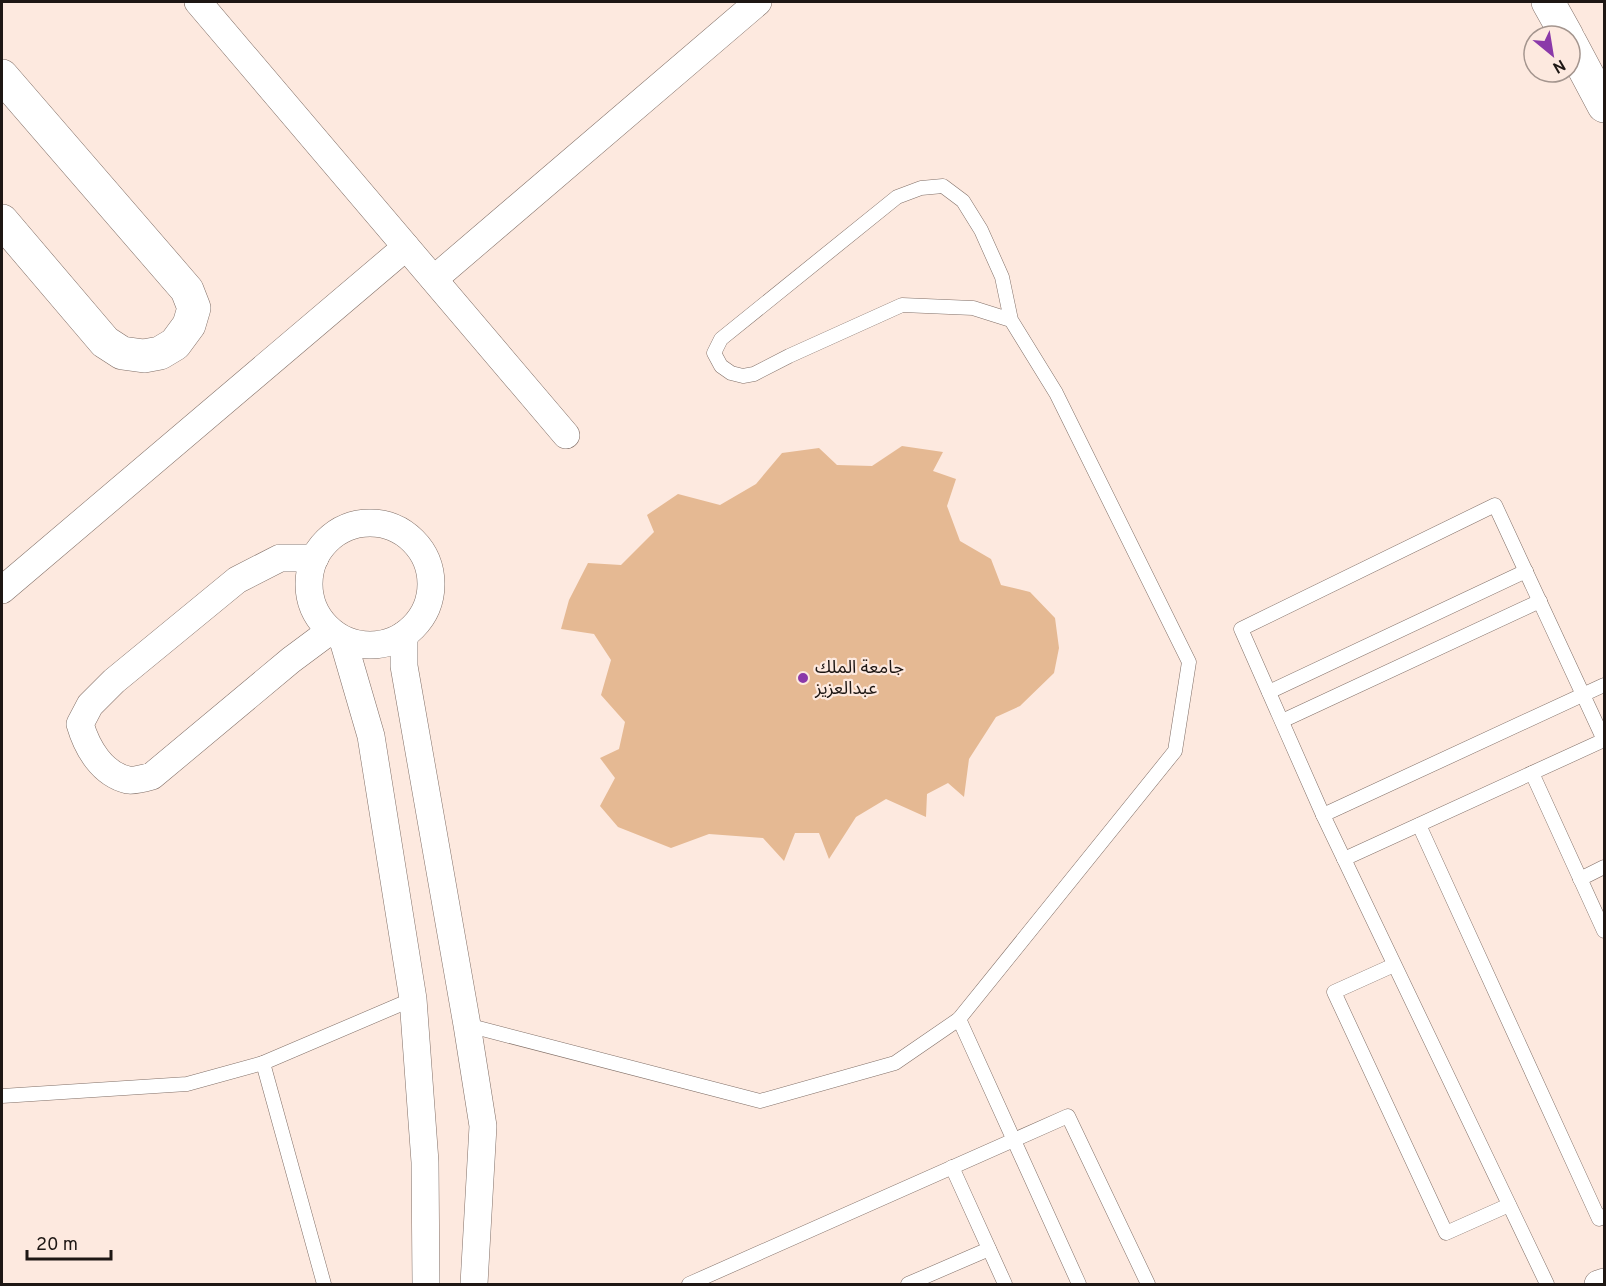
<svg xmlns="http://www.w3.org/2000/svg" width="1606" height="1286" viewBox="0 0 1606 1286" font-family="Overpass,'Noto Sans Arabic',sans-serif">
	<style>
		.building { fill: #e5b993 }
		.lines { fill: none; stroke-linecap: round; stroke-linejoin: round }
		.lane-casing { stroke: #816f67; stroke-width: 15 }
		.street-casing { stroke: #816f67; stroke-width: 28 }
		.secondary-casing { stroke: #816f67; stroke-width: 34 }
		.lane { stroke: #fff; stroke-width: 14 }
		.street { stroke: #fff; stroke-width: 27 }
		.secondary { stroke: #fff; stroke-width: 33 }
		.poi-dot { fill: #8b39a9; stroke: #fde9df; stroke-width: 2 }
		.labels { text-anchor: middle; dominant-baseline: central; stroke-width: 4.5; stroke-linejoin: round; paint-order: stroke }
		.poi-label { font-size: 18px; fill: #1e1714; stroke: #fde9df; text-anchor: start }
	</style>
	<rect width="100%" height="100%" fill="#fde9df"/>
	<path class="building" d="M902 446 943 452 933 471 956 479 947 506 960 541 991 559 1001 585 1030 592 1055 618 1059 648 1054 673 1020 706 996 717 969 759 964 797 948 783 927 794 926 817 886 799 856 817 829 859 819 833H795L784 861 763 838 709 834 671 848 618 827 600 806 615 778 600 758 619 749 625 722 601 695 611 660 594 634 561 629 569 600 588 563 621 565 654 532 647 515 678 494 720 505 756 484 782 453 819 448 837 465 872 466Z"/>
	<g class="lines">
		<g class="lane-casing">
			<g id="lane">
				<path d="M1269 692 1526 571"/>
				<path d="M1282 721 1540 601"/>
				<path d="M1532 773 1604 931"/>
				<path d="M1323 815 1604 685"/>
				<path d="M1419 825 1599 1219 1604 1216"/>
				<path d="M1344 859 1604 740"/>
				<path d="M1580 879 1604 867"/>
				<path d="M1394 965 1334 992 1446 1233 1509 1205"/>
				<path d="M959 1019 1079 1284"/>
				<path d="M467 1025 760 1101 895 1063 959 1019 1175 751 1189 662 1056 393 1011 320 973 308 902 305 789 356 754 374 743 376 731 373 721 366 714 353 721 339 897 197 921 188 943 186 963 201 981 230 1002 277 1011 320"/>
				<path d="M263 1063 324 1284"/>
				<path d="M2 1096 187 1084 263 1063 413 999"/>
				<path d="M952 1167 1005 1284"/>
				<path d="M689 1284 1068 1116 1148 1284"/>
				<path d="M908 1284 989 1249"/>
				<path d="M1547 1284 1323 815 1241 629 1495 505 1604 740"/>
			</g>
		</g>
		<g class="street-casing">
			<g id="street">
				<path d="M198 2 566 435"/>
				<path d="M434 279 758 2"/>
				<circle cx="370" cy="584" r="61"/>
				<path d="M315 558H280L237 580 114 681 90 705 80 724C87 748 102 774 128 780 135 781 145 778 152 776L291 660 330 631"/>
				<path d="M2 590 406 247"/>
				<path d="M404 635V666L467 1025 483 1126 474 1284"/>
				<path d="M343 640 371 736 413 999 425 1162 426 1284"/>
				<path d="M1598 1284 1604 1282"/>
			</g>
		</g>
		<g class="secondary-casing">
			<g id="secondary">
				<path d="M1548 2 1567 36"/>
				<path d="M1570 42 1604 106"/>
				<path d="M2 76 187 290 194 308 189 325 175 344 160 353 144 356 122 353 105 342 2 221"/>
			</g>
		</g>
		<use href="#lane" class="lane"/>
		<use href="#street" class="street"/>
		<use href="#secondary" class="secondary"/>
	</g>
	<circle class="poi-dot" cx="803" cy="678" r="6"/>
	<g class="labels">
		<g class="poi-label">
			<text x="815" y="668">جامعة الملك<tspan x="815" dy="21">عبدالعزيز</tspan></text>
		</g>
	</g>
	<rect width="1606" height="1286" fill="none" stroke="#1e1714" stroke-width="6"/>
	<g transform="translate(1552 54) rotate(150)"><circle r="28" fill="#fde9df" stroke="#a4958e" stroke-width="1.5"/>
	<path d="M0-4.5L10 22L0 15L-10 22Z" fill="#8b39a9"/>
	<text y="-9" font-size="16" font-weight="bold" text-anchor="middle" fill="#1e1714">N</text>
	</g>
	<path d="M27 1250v9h84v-9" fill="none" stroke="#1e1714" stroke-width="3"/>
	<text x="36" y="1250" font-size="18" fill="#1e1714" stroke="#fde9df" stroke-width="4.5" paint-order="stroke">20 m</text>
</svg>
